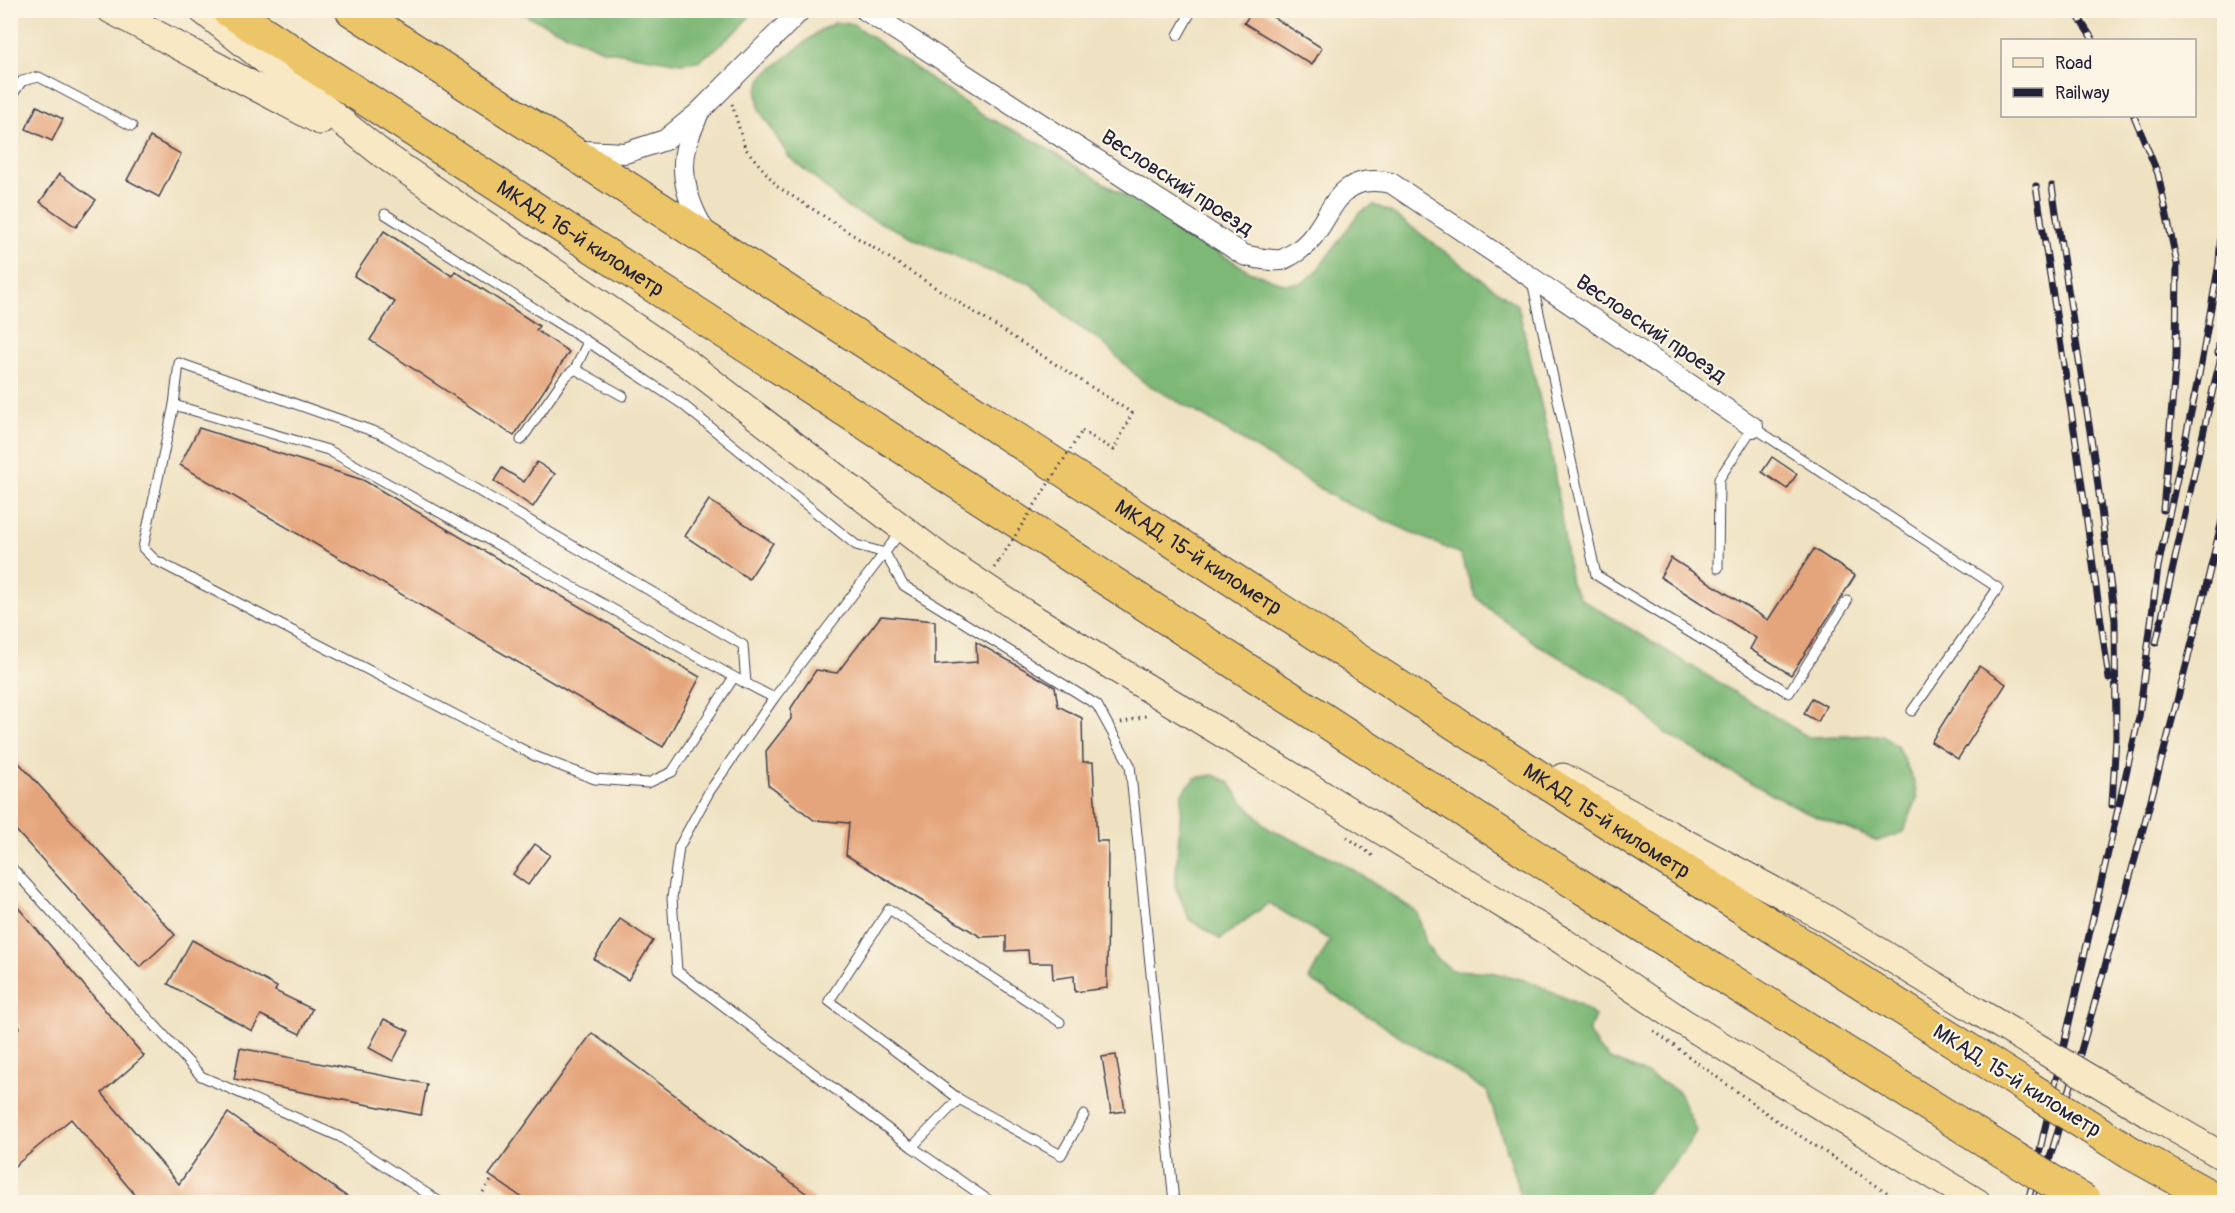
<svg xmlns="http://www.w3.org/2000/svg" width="2235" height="1213" viewBox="0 0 2235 1213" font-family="Pangolin,sans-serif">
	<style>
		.forest { fill: #7db876; stroke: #506d58; stroke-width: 1.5 }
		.building { fill: #e5a57b }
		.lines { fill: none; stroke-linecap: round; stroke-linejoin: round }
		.lane-casing { stroke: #413f4f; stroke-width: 11 }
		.street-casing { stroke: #413f4f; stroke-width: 22 }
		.secondary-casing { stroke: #413f4f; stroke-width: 29 }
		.highway-casing { stroke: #413f4f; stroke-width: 35 }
		.path { stroke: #413f4f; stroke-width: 3; stroke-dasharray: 1.5 4.5; stroke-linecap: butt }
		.lane { stroke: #fff; stroke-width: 9 }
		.street { stroke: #fff; stroke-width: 20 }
		.secondary { stroke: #f8e8c3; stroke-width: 27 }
		.highway { stroke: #edc569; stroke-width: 33 }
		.rail-casing { stroke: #22223b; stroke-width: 7 }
		.rail { stroke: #fcf5e5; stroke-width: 4.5; stroke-dasharray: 14; stroke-linecap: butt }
		.secondary-bridge-casing { stroke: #413f4f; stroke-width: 29; stroke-linecap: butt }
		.highway-bridge-casing { stroke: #413f4f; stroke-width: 35; stroke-linecap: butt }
		.path-bridge { stroke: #413f4f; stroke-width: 3; stroke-dasharray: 1.5 4.5; stroke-linecap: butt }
		.secondary-bridge { stroke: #f8e8c3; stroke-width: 27 }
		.highway-bridge { stroke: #edc569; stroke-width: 33 }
		.labels { text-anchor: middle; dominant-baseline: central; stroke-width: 4.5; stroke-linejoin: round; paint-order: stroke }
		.street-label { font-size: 21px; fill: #22223b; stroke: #fcf5e5 }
	</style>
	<rect width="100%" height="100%" fill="#fcf5e5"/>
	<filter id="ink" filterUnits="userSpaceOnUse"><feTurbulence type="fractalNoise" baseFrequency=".0167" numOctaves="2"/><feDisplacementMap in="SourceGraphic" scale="12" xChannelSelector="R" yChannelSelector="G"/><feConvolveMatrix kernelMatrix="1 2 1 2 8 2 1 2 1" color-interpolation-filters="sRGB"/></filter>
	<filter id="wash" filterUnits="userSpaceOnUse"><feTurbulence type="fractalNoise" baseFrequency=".008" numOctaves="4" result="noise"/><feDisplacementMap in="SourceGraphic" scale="24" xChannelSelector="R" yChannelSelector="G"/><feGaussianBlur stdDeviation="1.35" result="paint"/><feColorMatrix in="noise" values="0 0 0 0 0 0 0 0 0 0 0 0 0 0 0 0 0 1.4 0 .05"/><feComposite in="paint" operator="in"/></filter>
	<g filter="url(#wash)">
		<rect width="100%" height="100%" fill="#efe2c2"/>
		<g class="forest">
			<path d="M520 11 753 10V11L741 27 713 51 698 61 681 63 603 50 529 17Z"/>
			<path d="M835 23 853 24 982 115 1033 140 1249 271 1284 284 1302 283 1316 272 1359 213 1374 205 1391 212 1518 306 1550 443 1571 584 1581 599 1808 737 1881 735 1897 746 1914 781 1917 799 1903 832 1878 841 1810 814 1745 780 1665 733 1625 695 1535 643 1493 612 1475 596 1460 554 1337 499 1205 417 1142 381 1102 342 1072 322 1031 284 980 268 846 207 815 178 789 157 759 109 757 92 763 76 819 31Z"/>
			<path d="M1213 775 1229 782 1240 799 1269 829 1341 862 1417 912 1427 946 1437 959 1452 970 1491 972 1529 981 1580 1005 1595 1016 1588 1032 1597 1046 1610 1059 1647 1074 1679 1092 1696 1131C1681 1159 1659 1180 1637 1202H1523L1487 1091 1309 979 1330 940 1269 903 1220 939 1190 920 1175 886 1182 793 1195 778Z"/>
		</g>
		<g id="blocks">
			<g class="building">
				<path d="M1253 10H1262L1322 48 1312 65 1244 23Z"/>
				<path d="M37 106 63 119 52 141 26 129Z"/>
				<path d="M150 137 181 154 159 197 127 180Z"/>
				<path d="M59 174 96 200 76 227 40 202Z"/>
				<path d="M384 231 452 276 455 271 539 326 536 330 569 352 514 436 370 340 395 302 354 276Z"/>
				<path d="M199 428 363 480 700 677 663 747 180 465Z"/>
				<path d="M1772 457 1797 474 1787 489 1762 472Z"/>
				<path d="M537 462 555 474 533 507 494 481 502 468 524 482Z"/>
				<path d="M709 500 773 543 749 579 685 536Z"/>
				<path d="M1814 549 1855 576 1791 675 1750 649 1756 638 1660 577 1671 558 1768 620Z"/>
				<path d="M881 616 935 621V665L977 662 976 642 1055 687 1058 706 1082 718 1083 762H1093L1097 841H1108L1107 988 1075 992 1074 976 1053 979 1052 963H1029L1028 950 1006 951V936L981 937 846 855 849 823 814 820 768 785 766 751 791 719V708L816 670 837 673Z"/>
				<path d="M1979 666 2006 684 1958 759 1931 742Z"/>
				<path d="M1812 698 1826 706 1818 722 1804 714Z"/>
				<path d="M10 753 175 935 140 967 10 824Z"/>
				<path d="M535 844 550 855 528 885 513 874Z"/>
				<path d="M10 898 144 1056 102 1093 179 1184 228 1113 356 1203H142L71 1119 10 1170V1036L20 1027 10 1016Z"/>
				<path d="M620 919 653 941 628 980 594 959Z"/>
				<path d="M192 940 277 987 275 991 312 1009 300 1034 261 1015 252 1031 168 984Z"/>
				<path d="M384 1019 409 1031 393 1061 369 1048Z"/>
				<path d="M592 1033 819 1203H530L489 1175Z"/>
				<path d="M240 1048 427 1084 421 1115 234 1079Z"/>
				<path d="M1116 1055 1125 1111 1111 1113 1102 1057Z"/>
			</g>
		</g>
	</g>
	<g filter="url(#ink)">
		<use href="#blocks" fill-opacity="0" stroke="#413f4f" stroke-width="1.5"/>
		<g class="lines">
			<g class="lane-casing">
				<g id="lane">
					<path d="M1178 35 1192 10"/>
					<path d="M10 98 22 81 39 77 132 126"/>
					<path d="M385 214 588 342 682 404 856 545 885 553 903 585 1097 705 1130 765 1174 1202"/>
					<path d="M1532 281 1596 575 1789 693 1847 601"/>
					<path d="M588 342 575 369 623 396"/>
					<path d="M174 405 179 363 381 434 743 645 746 684"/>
					<path d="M521 440 565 377 575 369"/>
					<path d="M902 530 774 698 709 792 679 847 672 898 677 971 912 1147 991 1202"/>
					<path d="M1718 568 1719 479 1753 427 1998 588 1912 711"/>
					<path d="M734 677 328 450 174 405 143 548 155 560 537 757 595 779 648 783 672 772 734 677 774 698"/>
					<path d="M10 866 201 1076 340 1137 440 1202"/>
					<path d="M959 1099 1061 1155 1084 1115"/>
					<path d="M912 1147 959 1099 829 1001 889 909 1060 1022"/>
				</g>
			</g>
			<g class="street-casing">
				<g id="street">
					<path d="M865 10 1244 255C1256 258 1268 261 1281 260 1285 259 1289 256 1293 254 1335 230 1327 169 1391 183L1753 427"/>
					<path d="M698 114C695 124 689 134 687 144 678 175 690 208 706 233"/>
					<path d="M576 148 582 151 625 153 665 140 698 113 801 10"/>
				</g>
			</g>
			<g class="secondary-casing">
				<g id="secondary">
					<path d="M111 10 320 121"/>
					<path d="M202 10 381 153 687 363 940 557 1023 612 1561 940 1683 1022 1977 1202"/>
					<path d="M1563 777 1827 919 1977 1011"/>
					<path d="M2148 1113 2224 1157"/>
				</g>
			</g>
			<g class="highway-casing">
				<g id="highway">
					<path id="s1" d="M228 10 1605 902 1956 1122"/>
					<path id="s2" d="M352 10 1642 844 1975 1054"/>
					<path d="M2131 1153 2220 1202"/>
				</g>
			</g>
			<g class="path">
				<path d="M732 104 745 148 778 187 1132 413 1114 450 1082 431"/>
				<path d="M994 568 999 561"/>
				<path d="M1121 723 1149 715"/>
				<path d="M1347 837 1373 856 1375 853"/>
				<path d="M1654 1031 1777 1121 1902 1202"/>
				<path d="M476 1202 493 1178"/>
			</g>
			<use href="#lane" class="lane"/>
			<use href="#street" class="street"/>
			<use href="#secondary" class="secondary"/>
			<use href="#highway" class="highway"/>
			<g class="rail-casing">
				<g id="rail">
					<path d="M2074 10 2093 40"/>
					<path d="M2219 10 2224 92"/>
					<path d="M2134 116 2158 174 2177 264 2176 357 2163 510"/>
					<path d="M2036 186 2075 436 2109 679"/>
					<path d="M2052 186 2096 470 2115 620 2116 737 2112 805"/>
					<path d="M2218 353 2224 306"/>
					<path d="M2156 643 2214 385 2224 345"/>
					<path d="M2028 1202 2139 717 2158 567 2199 375 2219 263 2224 188"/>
					<path d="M2037 1202C2104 974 2169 744 2224 512"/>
				</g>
			</g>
			<use href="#rail" class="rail"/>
			<g class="secondary-bridge-casing">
				<path id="secondary-bridge" d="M1977 1011 2148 1113"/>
			</g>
			<g class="highway-bridge-casing">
				<g id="highway-bridge">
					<path d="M1975 1054 2131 1153"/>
					<path d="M1956 1122 2085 1202"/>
				</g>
			</g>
			<path class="path-bridge" d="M999 561 1082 431"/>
			<use href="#secondary-bridge" class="secondary-bridge"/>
			<use href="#highway-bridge" class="highway-bridge"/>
		</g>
	</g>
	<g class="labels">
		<g class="street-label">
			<text transform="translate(1177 183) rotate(33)">Весловский проезд</text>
			<text stroke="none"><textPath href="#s1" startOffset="420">МКАД, 16-й километр</textPath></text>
			<text transform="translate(1651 329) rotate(34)">Весловский проезд</text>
			<text stroke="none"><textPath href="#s2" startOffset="1008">МКАД, 15-й километр</textPath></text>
			<text stroke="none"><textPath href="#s2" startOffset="1494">МКАД, 15-й километр</textPath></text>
			<text transform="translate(2017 1081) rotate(32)">МКАД, 15-й километр</text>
		</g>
	</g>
	<rect width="2235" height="1213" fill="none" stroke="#fcf5e5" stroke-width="36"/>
	<rect x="2001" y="39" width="195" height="78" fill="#fcf5e5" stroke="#a5a1a1" stroke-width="1.5"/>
	<rect x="2013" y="58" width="30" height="9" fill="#f8e8c3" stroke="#a5a1a1" stroke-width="1.5"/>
	<text x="2055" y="69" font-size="18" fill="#22223b">Road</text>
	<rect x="2013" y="88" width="30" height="9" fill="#22223b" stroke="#a5a1a1" stroke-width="1.5"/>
	<text x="2055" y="99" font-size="18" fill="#22223b">Railway</text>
</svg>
